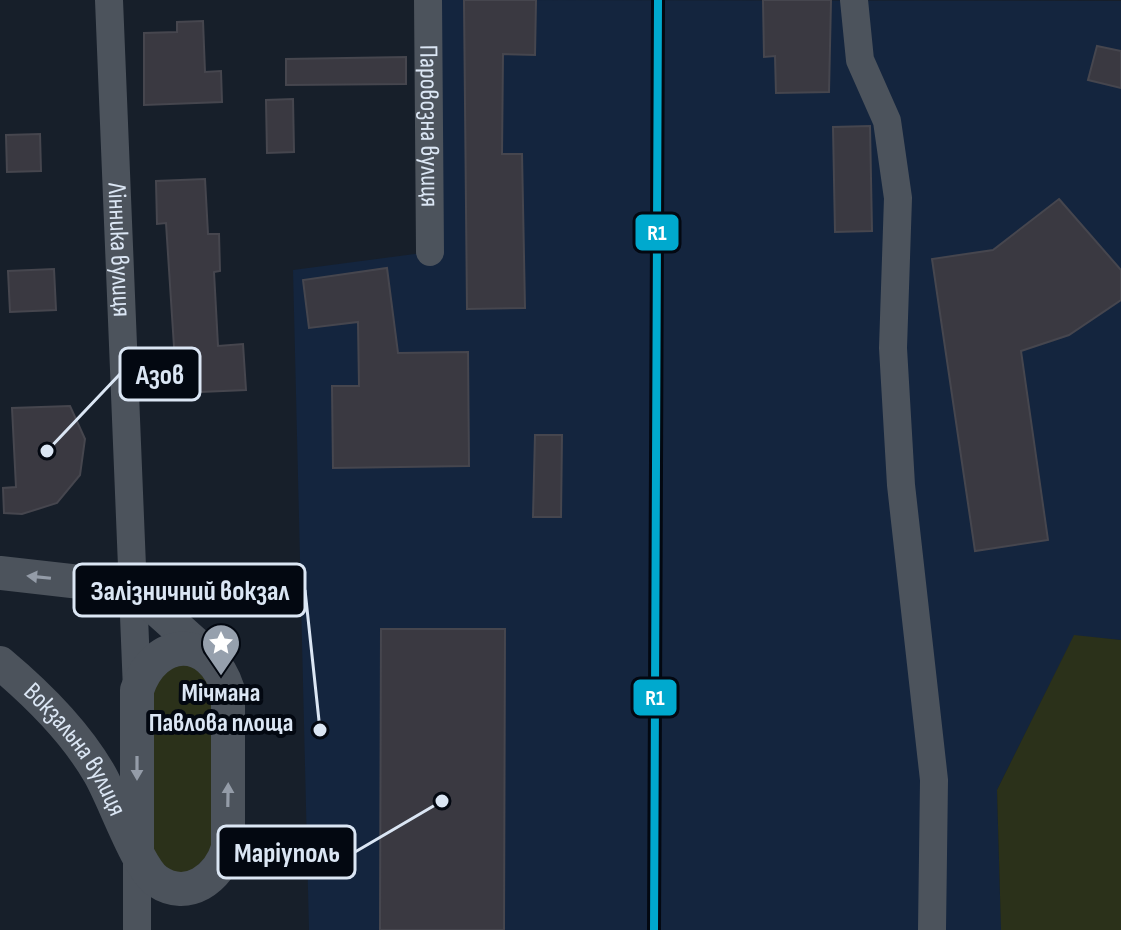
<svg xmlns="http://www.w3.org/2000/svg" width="1121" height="930" viewBox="0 0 1121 930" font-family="'Sofia Sans Condensed',sans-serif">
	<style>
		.built { fill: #14253e }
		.green { fill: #2b311a }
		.building { fill: #3a3941; stroke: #46464e; stroke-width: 2 }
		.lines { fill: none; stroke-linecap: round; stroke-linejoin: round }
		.minor { stroke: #4c535c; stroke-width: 28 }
		.tertiary { stroke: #4c535c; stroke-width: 34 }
		.rail-1-casing { stroke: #030811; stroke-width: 14 }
		.rail-1 { stroke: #00a9ce; stroke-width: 8 }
		.oneway { fill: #949ca8 }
		.labels { text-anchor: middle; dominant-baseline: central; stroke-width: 8; stroke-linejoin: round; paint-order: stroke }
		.street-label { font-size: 26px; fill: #dbe6f4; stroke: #030811 }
		.poi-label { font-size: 26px; font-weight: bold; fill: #dbe6f4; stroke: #030811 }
		.leader { fill: none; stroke: #dbe6f4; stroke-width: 3 }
		.callout-dot { fill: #dbe6f4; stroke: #030811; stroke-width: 3 }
		.callout { fill: #030811; stroke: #dbe6f4; stroke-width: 3 }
		.callout-label { font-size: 28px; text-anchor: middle; font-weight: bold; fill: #dbe6f4 }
		.line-badge { stroke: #030811; stroke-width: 3 }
		.badge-label { font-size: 22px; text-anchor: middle; font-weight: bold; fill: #fff }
	</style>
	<rect width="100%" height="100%" fill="#171f2a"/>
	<path class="built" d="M441 0 1121 1V640L1074 636 997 790 1001 930H309L293 270 430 252Z"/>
	<g class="green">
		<path d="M1074 635 1121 640V930H1001L997 790Z"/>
		<path d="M183 657 214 678 216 847 183 880 152 860V678Z"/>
	</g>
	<g class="building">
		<path d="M464 0H536L535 55 503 54 502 154H522L525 308 467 309Z"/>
		<path d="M763 0H831L829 92 776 93 775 56 764 57Z"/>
		<path d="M203 21 205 72 221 71 222 102 144 105V33L177 32V22Z"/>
		<path d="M1097 46 1121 51V88L1088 80Z"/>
		<path d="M406 57V84L286 85V59Z"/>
		<path d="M293 99 294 152 267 153 266 100Z"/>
		<path d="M870 126 872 231 835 232 833 127Z"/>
		<path d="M40 134 41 171 7 172 6 135Z"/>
		<path d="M205 179 208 234H219L220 271 214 272 218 346 243 344 246 390 177 393 166 223 157 224 156 181Z"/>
		<path d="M1059 199 1121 270V300L1069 335 1021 351 1048 540 975 551 932 259 993 250Z"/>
		<path d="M387 268 398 353 468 352 469 466 333 468 332 386H359L358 322 309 328 303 280Z"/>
		<path d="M54 269 56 310 10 312 8 271Z"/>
		<path d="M70 406 85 439 80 475 57 503 22 514 4 513 3 488 16 487 12 408Z"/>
		<path d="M535 435H562L561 517H533Z"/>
		<path d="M381 629H505L504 930H380Z"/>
	</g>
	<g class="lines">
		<g class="minor">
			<path id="s1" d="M109 0 137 690"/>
			<path id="s2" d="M428 0 430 252"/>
			<path d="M854 0 860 60 887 121 898 198 893 348 901 485 934 780 932 930"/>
			<path d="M137 930V849"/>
		</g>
		<g class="tertiary">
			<path d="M0 573 133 588 210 657"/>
			<path id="s3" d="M0 663C37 694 74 730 99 773 114 798 137 867 157 881 188 902 219 878 228 848V690C211 634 155 636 137 690V849"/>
		</g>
		<g class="rail-1-casing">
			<path id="rail-1" d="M654 930 658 0"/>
		</g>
		<use href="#rail-1" class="rail-1"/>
	</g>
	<defs><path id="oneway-solid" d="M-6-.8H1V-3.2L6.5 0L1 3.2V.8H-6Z" transform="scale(2)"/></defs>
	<g class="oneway">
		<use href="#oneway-solid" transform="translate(39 577) rotate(-174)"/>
		<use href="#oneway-solid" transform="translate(137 768) rotate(90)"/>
		<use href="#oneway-solid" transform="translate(228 795) rotate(-89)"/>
	</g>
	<defs>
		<g id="sight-pin" transform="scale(2)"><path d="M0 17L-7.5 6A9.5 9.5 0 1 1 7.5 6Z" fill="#96a0ad" stroke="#030811"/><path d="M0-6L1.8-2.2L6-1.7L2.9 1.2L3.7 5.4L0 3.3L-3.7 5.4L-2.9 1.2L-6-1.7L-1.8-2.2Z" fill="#fff"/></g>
	</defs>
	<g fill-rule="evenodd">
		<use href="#sight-pin" x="221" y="643"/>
	</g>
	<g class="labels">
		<g class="street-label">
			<text stroke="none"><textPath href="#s2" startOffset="126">Паровозна вулиця</textPath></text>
			<text stroke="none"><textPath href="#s1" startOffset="250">Лінника вулиця</textPath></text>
			<text stroke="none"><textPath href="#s3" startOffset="116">Вокзальна вулиця</textPath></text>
		</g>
		<g class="poi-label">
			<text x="221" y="693">Мічмана<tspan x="221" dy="30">Павлова площа</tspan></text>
		</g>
	</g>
	<path class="leader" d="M47 451L120 374M320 730L305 590M442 801L355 852"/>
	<g class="callout-dot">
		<circle cx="47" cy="451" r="8"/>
		<circle cx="320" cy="730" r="8"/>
		<circle cx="442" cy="801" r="8"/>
	</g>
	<g class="callout">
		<rect x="120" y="348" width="80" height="52" rx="8"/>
		<rect x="74" y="564" width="231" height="52" rx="8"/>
		<rect x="218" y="826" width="137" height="52" rx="8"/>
	</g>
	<g class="callout-label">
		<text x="160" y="384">Азов</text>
		<text x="190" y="600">Залізничний вокзал</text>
		<text x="287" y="862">Маріуполь</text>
	</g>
	<g class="line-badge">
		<rect x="634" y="213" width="46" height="39" rx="8" fill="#00a9ce"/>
		<rect x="632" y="678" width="46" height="39" rx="8" fill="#00a9ce"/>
	</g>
	<g class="badge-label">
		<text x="657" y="240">R1</text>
		<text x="655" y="705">R1</text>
	</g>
</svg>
